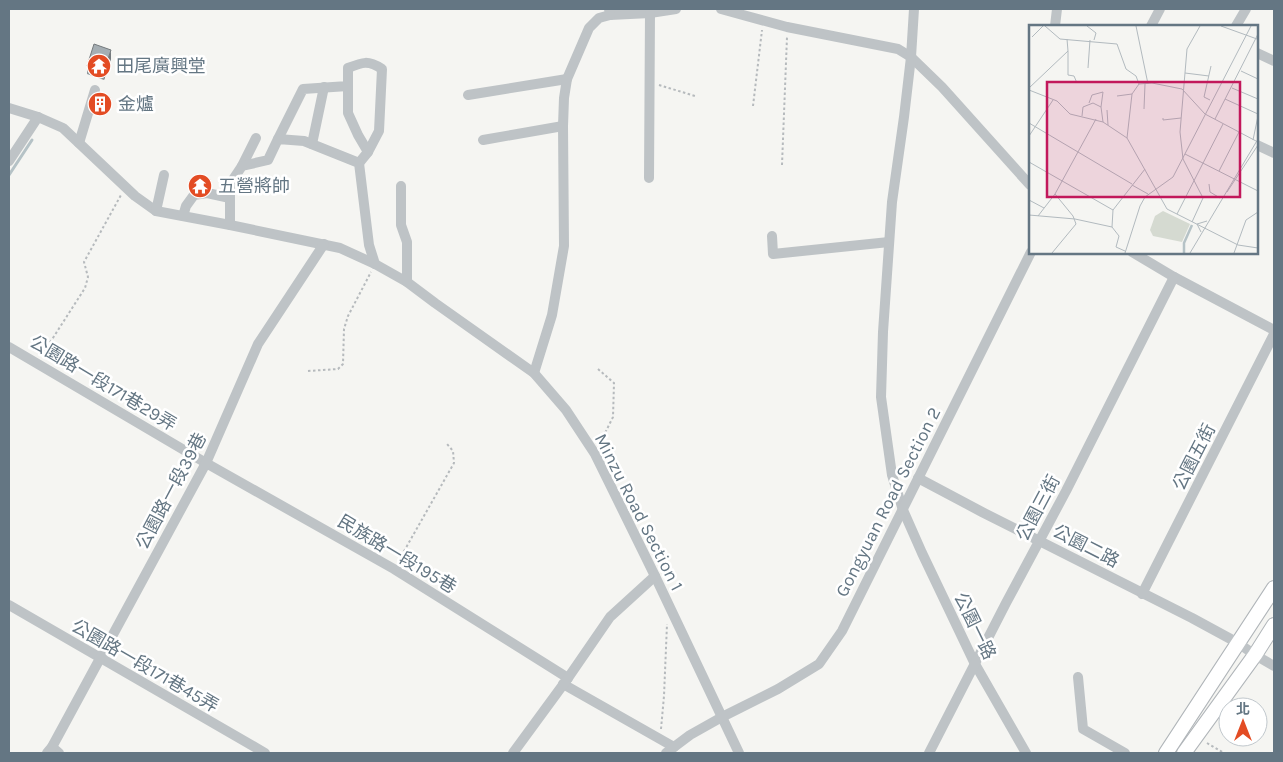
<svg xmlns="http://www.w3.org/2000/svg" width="1283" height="762" viewBox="0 0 1283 762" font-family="Karla,'Noto Sans TC',sans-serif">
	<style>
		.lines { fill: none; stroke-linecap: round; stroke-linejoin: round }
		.stream { stroke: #b5c2c6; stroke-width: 3 }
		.major-casing { stroke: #b0b5b9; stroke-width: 16 }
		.path { stroke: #b6babd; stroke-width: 2; stroke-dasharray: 2.5 2.5; stroke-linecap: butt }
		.minor { stroke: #bec3c6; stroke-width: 10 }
		.major { stroke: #fff; stroke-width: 14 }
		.wall { fill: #8e969a }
		.shaded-wall { fill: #747a7d }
		.building { fill: #a5aeb3; stroke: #747a7d }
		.labels { text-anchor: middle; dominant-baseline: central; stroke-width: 5; stroke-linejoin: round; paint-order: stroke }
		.poi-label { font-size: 18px; fill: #647683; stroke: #fff; text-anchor: start }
		.street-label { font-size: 18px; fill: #647683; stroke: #fff }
		.inset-river { fill: none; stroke: #b5c2c6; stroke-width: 2.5 }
		.inset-road { fill: none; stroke: #b2babf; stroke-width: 1 }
		.view { fill: #c2185b; fill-opacity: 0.15; stroke: #c2185b; stroke-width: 2.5 }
		.inset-edge { fill: none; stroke: #647683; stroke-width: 2.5 }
	</style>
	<rect width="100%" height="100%" fill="#f5f5f2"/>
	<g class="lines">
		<path class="stream" d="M9 175 32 140"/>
		<g class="major-casing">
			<g id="major">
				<path d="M1166 753 1274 588"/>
				<path d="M1184 753 1255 655 1274 625"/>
			</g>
		</g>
		<g class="path">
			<path d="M659 85 695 96"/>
			<path d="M753 106 762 30"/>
			<path d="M782 165 787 37"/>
			<path d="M42 355 85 288 88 277 84 262 121 195"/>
			<path d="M598 369 614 383 613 417 600 443"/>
			<path d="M308 371 338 369 343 364 344 329 348 316 371 272"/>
			<path d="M399 560 454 463 453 451 447 444"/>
			<path d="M661 729 664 696 667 624"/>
			<path d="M1207 743 1224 753"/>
		</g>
		<g class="minor">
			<path d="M721 9 787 27 898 49 911 57 942 87 1030 185"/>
			<path d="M914 9 911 57 904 117 892 202 883 332 881 397 892 475 903 510 922 553 975 664 1026 753"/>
			<path d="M610 15 650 13 676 9"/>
			<path d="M1055 26 1057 9"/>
			<path d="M1151 26 1160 9"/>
			<path d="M1236 26 1246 9"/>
			<path d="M1257 53 1274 61"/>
			<path d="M348 86V113L358 135 368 152"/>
			<path d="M468 95 567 79"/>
			<path d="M9 108 38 117 63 128 135 196 156 211 230 225 340 248 375 264 407 282 435 303 534 373 566 410 595 454 655 576 739 753"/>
			<path d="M278 139 303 89 348 86V68C363 62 368 60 382 69L379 131 368 152 359 163"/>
			<path d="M483 140 563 126"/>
			<path d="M79 143 95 90"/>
			<path d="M312 144 324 87"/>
			<path d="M1257 145 1274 153"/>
			<path d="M9 161 38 117"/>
			<path d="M242 166 256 138"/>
			<path d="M649 178 650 13"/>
			<path d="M401 186V225L407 242V282"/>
			<path d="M156 211 164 175"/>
			<path d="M183 216 186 206 194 195 207 193 230 198"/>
			<path d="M230 225V184L242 166 268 160 278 139 304 141 359 163 369 245 375 264"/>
			<path d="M772 236 773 254 889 242"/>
			<path d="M1132 252 1174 277 1274 330"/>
			<path d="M9 347 206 463 394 569 568 678"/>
			<path d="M534 373 552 315 564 246 563 126 564 98 567 79 589 28 599 18 610 15 609 9"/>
			<path d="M918 478 982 512 1192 618 1238 643 1255 655 1274 666"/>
			<path d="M1142 594 1274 334"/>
			<path d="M9 605 265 753"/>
			<path d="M1078 677 1083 729 1125 753"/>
			<path d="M563 684 674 747"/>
			<path d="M52 747 59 753"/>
			<path d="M47 753 52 747 206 463 258 344 324 244"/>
			<path d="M513 753 568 678 610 617 655 576"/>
			<path d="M666 753 690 735 722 717 778 689 819 664 842 631 1031 252"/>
			<path d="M929 753 1006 603 1066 491 1174 277"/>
		</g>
		<use href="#major" class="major"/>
	</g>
	<path class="wall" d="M111 59 104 80 87 74V66Z"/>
	<path class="shaded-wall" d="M111 50V59L104 80V71Z"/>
	<path class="building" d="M94 44 111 50 104 71 87 66Z"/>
	<defs>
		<g id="temple-disc" transform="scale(1.25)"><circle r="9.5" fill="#e34c24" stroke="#fff"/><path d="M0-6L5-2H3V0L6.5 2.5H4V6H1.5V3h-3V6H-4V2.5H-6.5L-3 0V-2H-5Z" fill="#fff"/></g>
		<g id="building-disc" transform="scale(1.25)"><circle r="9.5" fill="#e34c24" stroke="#fff"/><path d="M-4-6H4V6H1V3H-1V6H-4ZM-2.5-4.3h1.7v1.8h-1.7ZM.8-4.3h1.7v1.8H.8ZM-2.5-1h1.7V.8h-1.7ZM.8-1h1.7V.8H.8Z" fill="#fff"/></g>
	</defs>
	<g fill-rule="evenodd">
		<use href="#temple-disc" x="99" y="66"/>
		<use href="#building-disc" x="100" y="104"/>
		<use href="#temple-disc" x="200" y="186"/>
	</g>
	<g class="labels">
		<g class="poi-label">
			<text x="116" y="66">田尾廣興堂</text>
			<text x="118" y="104">金爐</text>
			<text x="218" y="186">五營將帥</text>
		</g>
		<g class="street-label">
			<text transform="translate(103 383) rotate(31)">公園路一段171巷29弄</text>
			<text transform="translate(1194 457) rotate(-63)">公園五街</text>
			<text transform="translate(171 491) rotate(-62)">公園路一段39巷</text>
			<text transform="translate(888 502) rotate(-63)">Gongyuan Road Section 2</text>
			<text transform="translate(1038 508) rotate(-62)">公園三街</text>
			<text transform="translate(639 512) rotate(63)">Minzu Road Section 1</text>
			<text transform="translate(1086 546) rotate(27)">公園二路</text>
			<text transform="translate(397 554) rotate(31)">民族路一段195巷</text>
			<text transform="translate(975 626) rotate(64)">公園一路</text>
			<text transform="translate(145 666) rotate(30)">公園路一段171巷45弄</text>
		</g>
	</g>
	<g transform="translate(1029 25)">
		<rect width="229" height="229" fill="#f5f5f2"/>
		<path d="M134 186 161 199 153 217 124 211 121 205 126 191Z" fill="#d5dad1"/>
		<path class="inset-river" d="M155 228V218L163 200"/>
		<path class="inset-road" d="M16 1 31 14 88 19 97 44 107 51 110 59 103 69 98 113M58 1 67 8 65 15M107 1 119 59M192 1 228 14M3 12 14 1M39 26V50L45 51 48 58M59 43 61 15M212 46 229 54M156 48 180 51M110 59 123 58 153 64 176 89 227 116M0 63 39 26 38 14M203 63 229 74M0 65 28 76 41 89 74 97 98 113 138 184 209 220 229 223M88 71 103 69M196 74 229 89M181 75 175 72 182 41M60 78 63 70 74 67 72 82M115 84 116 59M78 85 79 100M53 91 54 82 64 78 72 82 74 97M134 93V95L152 93M186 94 229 9M0 98 103 159M0 111 24 75M224 115 229 91M156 129 229 166M0 137 84 185M190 146 210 107M180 159 181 167 191 173M103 160 119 169M198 167 229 120M0 175 15 183M148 189 194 99M0 190 46 194 83 202M9 191 26 169 67 94M163 197 174 173 154 134 151 107 158 24 171 1M83 202 84 185 116 144M83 202 90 211 87 222 96 226M172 207 168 199 178 196M23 228 47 199 44 191 26 169M96 228 111 181 116 172 144 152 222 1M161 228 229 114M205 228 217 195 229 187"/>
		<path class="view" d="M18 57H211V172H18Z"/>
		<rect width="229" height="229" class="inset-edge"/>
	</g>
	<rect width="1283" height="762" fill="none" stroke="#647683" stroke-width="20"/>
	<g transform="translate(1243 722)"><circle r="24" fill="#ffffff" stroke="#c1c8cd"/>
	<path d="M0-4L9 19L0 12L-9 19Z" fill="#e34c24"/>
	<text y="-8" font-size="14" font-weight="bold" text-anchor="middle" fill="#647683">北</text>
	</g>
</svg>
